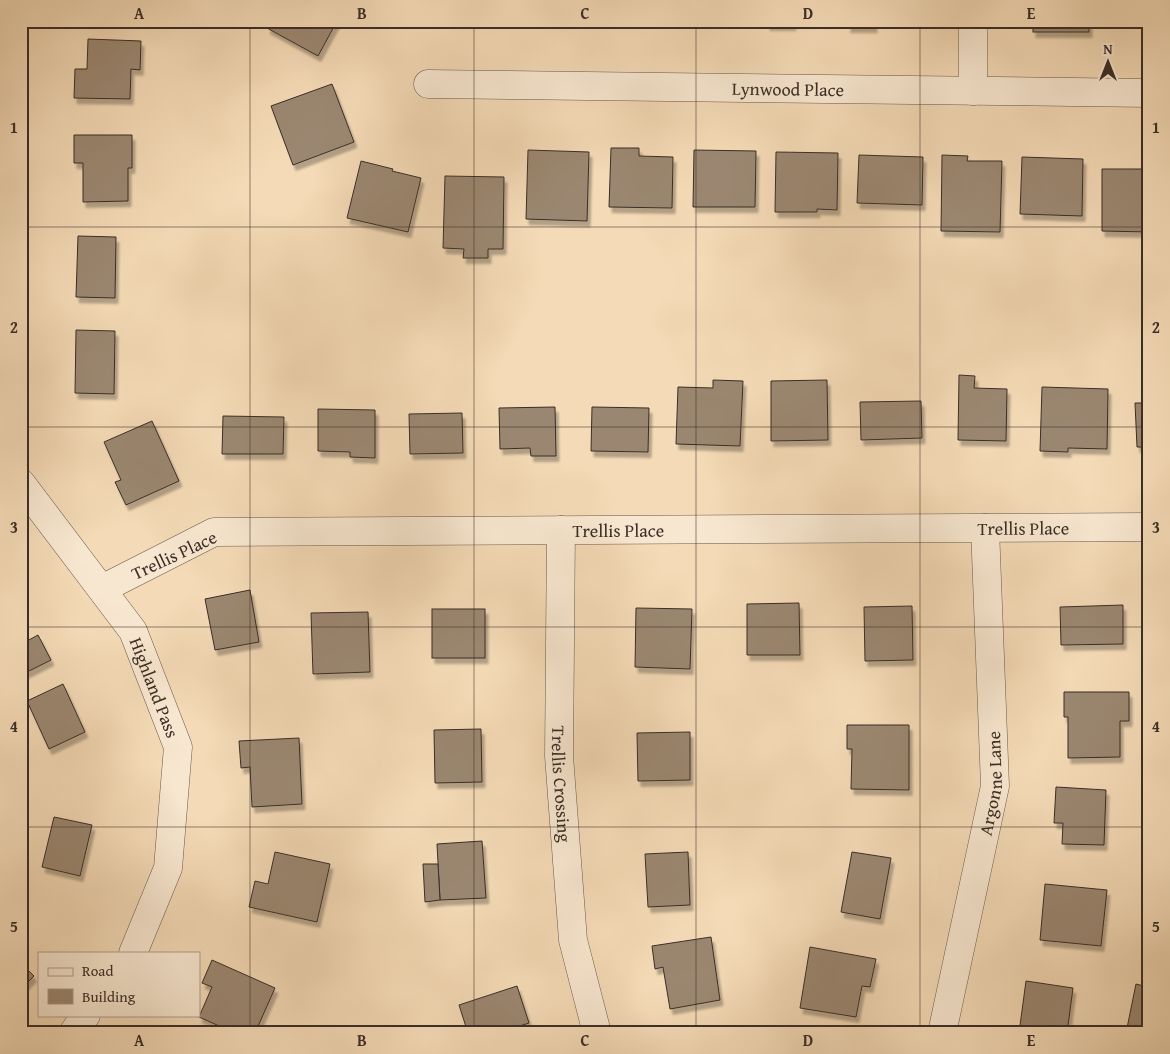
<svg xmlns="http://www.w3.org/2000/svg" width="1170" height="1054" viewBox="0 0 1170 1054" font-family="'Gentium Book Plus',serif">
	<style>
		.building { fill: #9b8771; stroke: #3a2e27; filter: url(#shadow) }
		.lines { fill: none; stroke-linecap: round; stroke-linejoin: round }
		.minor-casing { stroke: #68594b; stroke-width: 29 }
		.minor { stroke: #f8e7d0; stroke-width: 28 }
		.grid { fill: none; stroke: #3a2e27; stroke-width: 1; stroke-opacity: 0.55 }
		.labels { text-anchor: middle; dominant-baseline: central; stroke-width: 5; stroke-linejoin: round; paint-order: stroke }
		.street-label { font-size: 18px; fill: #3a2e27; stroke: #f8e7d0 }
		.neatline { fill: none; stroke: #3a2e27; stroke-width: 2 }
		.grid-label { font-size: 16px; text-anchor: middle; font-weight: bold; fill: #3a2e27 }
	</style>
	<defs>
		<filter id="shadow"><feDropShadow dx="3" dy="5.5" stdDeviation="1" flood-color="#0004"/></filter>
	</defs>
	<rect width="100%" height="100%" fill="#f4dab6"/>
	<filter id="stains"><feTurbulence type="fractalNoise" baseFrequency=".004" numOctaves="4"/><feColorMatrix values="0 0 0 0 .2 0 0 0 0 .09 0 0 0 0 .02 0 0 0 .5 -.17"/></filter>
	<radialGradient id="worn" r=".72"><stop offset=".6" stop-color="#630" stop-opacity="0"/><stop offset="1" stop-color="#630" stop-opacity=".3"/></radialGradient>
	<g class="building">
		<path d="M271 21H337L318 56 267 28Z"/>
		<path d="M767 21H829L793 22V25H767Z"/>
		<rect x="848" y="21" width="26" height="6"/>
		<rect x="1033" y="21" width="56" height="11"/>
		<path d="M88 39 141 41 140 70 131 69 130 99 74 98 75 69H87Z"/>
		<path d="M332 84 354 142 293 165 271 106Z"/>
		<path d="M74 135H132V168H128V201L83 202V163H74Z"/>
		<path d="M611 148H639V156L673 157 672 208 609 207Z"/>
		<path d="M528 150 589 152 587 221 526 219Z"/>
		<path d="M694 150 756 151 755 207H693Z"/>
		<path d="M776 152 838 153 837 210 817 209V212H775Z"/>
		<path d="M859 155 923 157 922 205 857 203Z"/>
		<path d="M942 155 968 156 967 161H1002L1000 232 941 231Z"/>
		<path d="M1022 157 1083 159 1082 216 1020 214Z"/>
		<path d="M361 161 393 169 392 171 421 178 408 232 347 218Z"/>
		<path d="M1102 169H1149V232L1102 231Z"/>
		<path d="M445 176 504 177 503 249H488V258H463L464 249 443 248Z"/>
		<path d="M78 236 116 237 115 298 76 297Z"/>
		<path d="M76 330 115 331 114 394 75 393Z"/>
		<path d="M959 375 975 376 974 388 1007 389 1006 441 958 440Z"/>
		<path d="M713 380 743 381 740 446 676 444 678 387 713 388Z"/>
		<path d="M827 380 828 440 771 441V381Z"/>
		<path d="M1042 387 1108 389 1107 449 1068 448V452L1040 451Z"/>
		<path d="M921 401 922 438 861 440 860 402Z"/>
		<path d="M1135 403H1149V447H1137Z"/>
		<path d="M555 407 556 456H531L530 448 500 449 499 408Z"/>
		<path d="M592 407 649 408 648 452 591 451Z"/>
		<path d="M318 409 375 410V458L350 457V452L318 451Z"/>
		<path d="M462 413 463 453 410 454 409 414Z"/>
		<path d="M223 416 284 417 283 454H222Z"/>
		<path d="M152 421 179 481 126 505 115 482 121 480 104 442Z"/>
		<path d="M250 590 259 642 215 650 205 599Z"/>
		<path d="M799 603 800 655H747V604Z"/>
		<path d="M1123 605V644L1061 645 1060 607Z"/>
		<path d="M912 606 913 660 865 661 864 607Z"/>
		<path d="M636 608 692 609 690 669 635 667Z"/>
		<rect x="432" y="609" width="53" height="49"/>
		<path d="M368 612 370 672 313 674 311 613Z"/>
		<path d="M21 631 27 641 38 635 51 660 21 675Z"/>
		<path d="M63 684 85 732 49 749 27 701Z"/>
		<path d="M1064 692H1129V721H1120V757L1068 758V717H1064Z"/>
		<path d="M847 725H909V790L851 789 852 749H847Z"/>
		<path d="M481 729 482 782 435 783 434 730Z"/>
		<path d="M690 732V780L638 781 637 733Z"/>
		<path d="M299 738 302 804 252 807 250 767 241 768 239 741Z"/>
		<path d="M1056 787 1106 790 1104 845 1062 844 1063 823H1054Z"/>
		<path d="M54 817 92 825 80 876 42 867Z"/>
		<path d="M482 841 486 898 440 900 437 844Z"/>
		<path d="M275 852 330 864 317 922 249 907 255 881 268 884Z"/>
		<path d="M688 852 690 905 648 907 645 854Z"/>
		<path d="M852 852 891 858 880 919 841 912Z"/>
		<path d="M423 864H438L440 900 425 902Z"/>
		<path d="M1045 884 1107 890 1101 946 1040 940Z"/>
		<path d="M711 937 720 1000 670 1009 663 967 655 969 652 946Z"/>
		<path d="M810 947 876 959 870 987 862 986 856 1017 800 1008Z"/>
		<path d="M212 960 275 988 255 1033H235L199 1017 212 987 202 983Z"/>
		<path d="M21 963 34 976 21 989Z"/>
		<path d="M1026 981 1073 988 1067 1033H1019Z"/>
		<path d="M1149 982V1033H1126L1136 984 1148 987Z"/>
		<path d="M517 986 529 1023 498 1033H468L459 1005Z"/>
	</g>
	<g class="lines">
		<g class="minor-casing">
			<g id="minor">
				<path d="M973 21V91"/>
				<path id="s1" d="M428 84 1149 93"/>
				<path id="s2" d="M21 483 133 631 178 747 168 868 133 953"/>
				<path id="s3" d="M561 530 559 756 573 940 597 1033"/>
				<path id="s4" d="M102 589 214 532 1149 527"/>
				<path d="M73 1033 86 1015"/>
				<path id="s5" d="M942 1033 995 786 985 528"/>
			</g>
		</g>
		<use href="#minor" class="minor"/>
	</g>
	<path class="grid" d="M250 21V1033M474 21V1033M696 21V1033M920 21V1033M21 227H1149M21 427H1149M21 627H1149M21 827H1149"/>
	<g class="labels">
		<g class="street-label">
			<text stroke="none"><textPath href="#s1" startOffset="360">Lynwood Place</textPath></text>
			<text stroke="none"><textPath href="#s4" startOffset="935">Trellis Place</textPath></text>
			<text stroke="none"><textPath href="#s4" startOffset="530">Trellis Place</textPath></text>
			<text transform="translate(174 555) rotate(-25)">Trellis Place</text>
			<text stroke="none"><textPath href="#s2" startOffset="246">Highland Pass</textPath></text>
			<text stroke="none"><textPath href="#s5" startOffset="255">Argonne Lane</textPath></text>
			<text stroke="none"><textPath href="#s3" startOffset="254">Trellis Crossing</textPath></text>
		</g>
	</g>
	<rect width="1170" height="1054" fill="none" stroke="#f4dab6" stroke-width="55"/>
	<rect x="38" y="952" width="162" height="65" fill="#f8e7d0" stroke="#ac9d8c"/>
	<rect x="48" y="968" width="25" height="8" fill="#f8e7d0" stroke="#ac9d8c"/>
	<text x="82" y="976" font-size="15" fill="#3a2e27">Road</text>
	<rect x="48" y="989" width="25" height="15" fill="#9b8771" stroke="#ac9d8c"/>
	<text x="82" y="1002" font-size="15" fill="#3a2e27">Building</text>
	<g transform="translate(1108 62)" stroke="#f8e7d0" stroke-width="4" paint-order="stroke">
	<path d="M0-4L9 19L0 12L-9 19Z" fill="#3a2e27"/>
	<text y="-8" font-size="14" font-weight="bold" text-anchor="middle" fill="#3a2e27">N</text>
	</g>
	<rect x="28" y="28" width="1114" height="998" class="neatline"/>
	<g class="grid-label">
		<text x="139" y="19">A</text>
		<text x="362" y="19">B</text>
		<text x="585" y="19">C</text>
		<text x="808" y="19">D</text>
		<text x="1031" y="19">E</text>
		<text x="14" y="133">1</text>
		<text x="1156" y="133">1</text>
		<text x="14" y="333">2</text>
		<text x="1156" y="333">2</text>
		<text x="14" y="533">3</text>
		<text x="1156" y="533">3</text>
		<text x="14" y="732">4</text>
		<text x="1156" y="732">4</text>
		<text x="14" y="932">5</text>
		<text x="1156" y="932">5</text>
		<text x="139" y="1046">A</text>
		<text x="362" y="1046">B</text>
		<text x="585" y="1046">C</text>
		<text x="808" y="1046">D</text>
		<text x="1031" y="1046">E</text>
	</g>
	<rect width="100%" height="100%" filter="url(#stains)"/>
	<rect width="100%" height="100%" fill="url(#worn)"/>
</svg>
